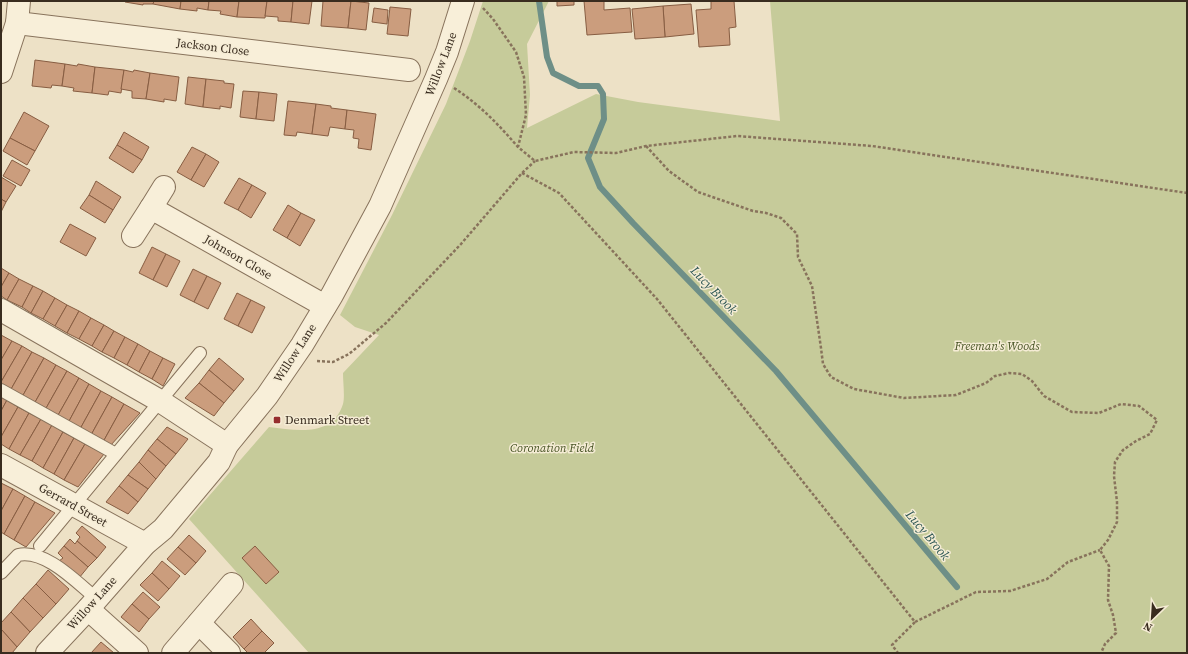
<svg xmlns="http://www.w3.org/2000/svg" width="1188" height="654" viewBox="0 0 1188 654" font-family="'Source Serif 4',serif">
	<style>
		.green { fill: #c6cb9a }
		.lines { fill: none; stroke-linecap: round; stroke-linejoin: round }
		.stream { stroke: #6e8f87; stroke-width: 6 }
		.building { fill: #cb9d7d; stroke: #875d42 }
		.service-casing { stroke: #88735c; stroke-width: 14 }
		.minor-casing { stroke: #88735c; stroke-width: 24 }
		.tertiary-casing { stroke: #88735c; stroke-width: 24 }
		.path { stroke: #88735c; stroke-width: 2.5; stroke-dasharray: 3 2; stroke-linecap: butt }
		.service { stroke: #f8efd9; stroke-width: 12 }
		.minor { stroke: #f8efd9; stroke-width: 22 }
		.tertiary { stroke: #f8efd9; stroke-width: 22 }
		.poi-dot { fill: #962d2e; stroke: #f5ecd5; stroke-width: 1.5 }
		.labels { text-anchor: middle; dominant-baseline: central; stroke-width: 3; stroke-linejoin: round; paint-order: stroke }
		.street-label { font-size: 12px; fill: #392c1f; stroke: #f5ecd5 }
		.park-label { font-size: 12px; font-style: italic; fill: #495526; stroke: #f5ecd5 }
		.poi-label { font-size: 12px; fill: #392c1f; stroke: #f5ecd5; text-anchor: start }
		.water-label { font-size: 13px; font-style: italic; fill: #2f5855; stroke: #f5ecd5 }
	</style>
	<rect width="100%" height="100%" fill="#ede1c6"/>
	<path class="green" d="M483 1H549L527 44 530 95 527 128 596 94 638 102 780 121 770 1H1187V653H309L189 519 269 427C296 430 332 438 343 404 345 397 343 382 343 373L379 335 355 327 340 315 392 215 446 104 470 41Z"/>
	<g class="lines">
		<path class="stream" d="M539 1 547 57 553 73 579 86H598L603 94 604 119 588 158 600 187 633 223 776 371 957 587"/>
	</g>
	<g class="building">
		<path d="M126 1H154L153 4H143V5L125 2Z"/>
		<path d="M154 1H181L180 9 153 4Z"/>
		<path d="M181 1H209L208 10 197 8V11L180 9Z"/>
		<path d="M209 1H239L237 17 220 14 221 11 208 10Z"/>
		<path d="M239 1H267L265 18 237 17Z"/>
		<path d="M267 1H293L291 22 278 21V17L265 16Z"/>
		<path d="M293 1H312L309 24 291 22Z"/>
		<path d="M323 1H351L348 28 321 26Z"/>
		<path d="M351 1 369 3 366 30 348 28Z"/>
		<path d="M557 1H574V5L557 6Z"/>
		<path d="M584 1H604V10L630 8 632 32 587 35Z"/>
		<path d="M711 1H734L736 27 729 28 730 45 699 47 696 10 711 9Z"/>
		<path d="M691 4 694 34 665 37 663 6Z"/>
		<path d="M663 6 665 37 635 39 632 9Z"/>
		<path d="M390 7 411 9 408 36 387 34Z"/>
		<path d="M374 8 388 10 387 24 372 22Z"/>
		<path d="M35 60 65 64 62 86 52 85 51 88 32 86Z"/>
		<path d="M65 64 77 66 78 64 95 67 92 93 73 91 74 88 62 86Z"/>
		<path d="M95 67 124 70 121 93 109 91 108 95 92 93Z"/>
		<path d="M124 70 133 72 134 70 150 73 146 99 132 98V91L121 89Z"/>
		<path d="M150 73 179 77 176 101 164 99V102L146 99Z"/>
		<path d="M188 77 206 79 203 107 185 104Z"/>
		<path d="M206 79 224 81V83L234 84 231 108 220 106V109L203 107Z"/>
		<path d="M243 91 259 92 256 119 240 117Z"/>
		<path d="M259 92 277 94 274 121 256 119Z"/>
		<path d="M288 101 316 104 312 134 297 132 296 136 284 135Z"/>
		<path d="M316 104 331 106V108L347 110 345 129 330 127 328 136 312 134Z"/>
		<path d="M347 110 376 114 371 150 358 148 359 139 353 138 354 130 345 129Z"/>
		<path d="M24 112 49 126 35 151 10 138Z"/>
		<path d="M124 132 149 147 142 160 117 145Z"/>
		<path d="M10 138 35 151 27 165 3 151Z"/>
		<path d="M117 145 142 160 133 173 109 158Z"/>
		<path d="M192 147 206 154 191 180 177 172Z"/>
		<path d="M206 154 219 162 204 187 191 180Z"/>
		<path d="M12 160 30 170 21 186 3 176Z"/>
		<path d="M1 177 16 186 6 202 1 199Z"/>
		<path d="M239 178 252 185 238 210 224 203Z"/>
		<path d="M96 181 121 197 113 210 89 195Z"/>
		<path d="M252 185 266 193 251 218 238 210Z"/>
		<path d="M89 195 113 210 105 223 80 208Z"/>
		<path d="M1 199 6 202 1 212Z"/>
		<path d="M288 205 301 213 287 238 273 230Z"/>
		<path d="M301 213 315 220 300 246 287 238Z"/>
		<path d="M70 224 96 238 86 256 60 242Z"/>
		<path d="M152 247 166 254 153 280 139 273Z"/>
		<path d="M166 254 180 261 167 287 153 280Z"/>
		<path d="M1 268 9 273 1 287Z"/>
		<path d="M193 269 207 276 194 302 180 295Z"/>
		<path d="M9 273 19 279 7 300 1 296V287Z"/>
		<path d="M207 276 221 283 208 309 194 302Z"/>
		<path d="M19 279 33 286 22 307 7 300Z"/>
		<path d="M33 286 43 291 31 313 22 307Z"/>
		<path d="M43 291 55 298 43 319 31 313Z"/>
		<path d="M237 293 251 300 238 326 224 319Z"/>
		<path d="M55 298 67 305 55 326 43 319Z"/>
		<path d="M251 300 265 307 252 333 238 326Z"/>
		<path d="M67 305 79 311 67 333 55 326Z"/>
		<path d="M79 311 91 318 79 339 67 333Z"/>
		<path d="M91 318 104 325 92 346 79 339Z"/>
		<path d="M104 325 114 331 102 352 92 346Z"/>
		<path d="M114 331 125 337 114 358 102 352Z"/>
		<path d="M1 335 12 341 1 360Z"/>
		<path d="M125 337 138 344 127 365 114 358Z"/>
		<path d="M12 341 22 346 1 382V360Z"/>
		<path d="M138 344 150 351 139 372 127 365Z"/>
		<path d="M22 346 32 352 10 391 1 386V382Z"/>
		<path d="M150 351 163 358 152 379 139 372Z"/>
		<path d="M32 352 44 358 22 397 10 391Z"/>
		<path d="M44 358 56 365 34 404 22 397Z"/>
		<path d="M163 358 175 364 163 386 152 379Z"/>
		<path d="M219 358 244 379 234 391 209 370Z"/>
		<path d="M56 365 67 371 45 410 34 404Z"/>
		<path d="M209 370 234 391 224 403 199 383Z"/>
		<path d="M67 371 79 378 57 417 45 410Z"/>
		<path d="M79 378 89 384 68 423 57 417Z"/>
		<path d="M199 383 224 403 214 416 185 398Z"/>
		<path d="M89 384 101 391 80 429 68 423Z"/>
		<path d="M101 391 112 397 91 435 80 429Z"/>
		<path d="M1 397 7 400 1 411Z"/>
		<path d="M112 397 124 404 103 442 91 435Z"/>
		<path d="M7 400 18 407 1 437V411Z"/>
		<path d="M124 404 140 413 110 446 103 442Z"/>
		<path d="M18 407 29 413 9 449 1 444V437Z"/>
		<path d="M29 413 41 419 20 455 9 449Z"/>
		<path d="M41 419 52 425 32 461 20 455Z"/>
		<path d="M52 425 63 432 43 468 32 461Z"/>
		<path d="M167 427 188 439 176 454 157 439Z"/>
		<path d="M63 432 74 438 54 474 43 468Z"/>
		<path d="M74 438 85 444 64 480 54 474Z"/>
		<path d="M157 439 176 454 166 466 148 450Z"/>
		<path d="M85 444 104 454 78 487 64 480Z"/>
		<path d="M148 450 166 466 156 479 139 462Z"/>
		<path d="M139 462 156 479 148 489 128 475Z"/>
		<path d="M128 475 148 489 138 502 119 486Z"/>
		<path d="M1 483 13 489 1 511Z"/>
		<path d="M119 486 138 502 128 514 106 502Z"/>
		<path d="M13 489 25 496 4 534 1 532V511Z"/>
		<path d="M25 496 35 502 14 540 4 534Z"/>
		<path d="M35 502 55 513 26 547 14 540Z"/>
		<path d="M82 526 106 547 97 558 77 541 80 537 76 533Z"/>
		<path d="M189 535 206 551 196 563 178 547Z"/>
		<path d="M70 539 75 544 77 541 97 558 88 567 64 546Z"/>
		<path d="M64 546 88 567 79 578 59 561 63 558 58 553Z"/>
		<path d="M255 546 279 572 266 584 242 558Z"/>
		<path d="M178 547 196 563 185 575 167 559Z"/>
		<path d="M162 561 180 576 169 589 152 573Z"/>
		<path d="M48 570 69 589 56 604 36 584Z"/>
		<path d="M152 573 169 589 158 601 140 585Z"/>
		<path d="M36 584 56 604 43 618 23 598Z"/>
		<path d="M143 592 160 607 149 619 132 604Z"/>
		<path d="M23 598 43 618 30 632 11 612Z"/>
		<path d="M132 604 149 619 139 632 121 617Z"/>
		<path d="M11 612 30 632 17 647 1 629V623Z"/>
		<path d="M251 619 262 631 244 649 233 637Z"/>
		<path d="M1 629 17 647 12 653H1Z"/>
		<path d="M262 631 274 643 264 653H248L244 649Z"/>
		<path d="M101 642 114 653H91Z"/>
	</g>
	<g class="lines">
		<g class="service-casing">
			<g id="service">
				<path d="M1 390 116 454"/>
				<path d="M40 546 200 353"/>
				<path d="M1 573 18 555C46 549 77 583 97 599"/>
			</g>
		</g>
		<g class="minor-casing">
			<g id="minor">
				<path d="M17 23 409 70"/>
				<path d="M1 72 17 23 19 1"/>
				<path d="M151 208 164 187"/>
				<path d="M133 236 151 208 325 306"/>
				<path d="M1 310 160 401 227 445"/>
				<path d="M1 465 145 544"/>
				<path d="M88 609 137 653"/>
				<path d="M199 623 229 653"/>
				<path d="M173 653 232 584"/>
			</g>
		</g>
		<g class="tertiary-casing">
			<path id="tertiary" d="M47 653 88 609 145 544 163 529 219 462 227 445 267 396 302 345 332 295 380 206 436 79 447 52 463 1"/>
		</g>
		<g class="path">
			<path d="M483 8 493 19 516 52 524 77 526 115 518 147 535 161 574 152 616 153 646 146 737 136 872 146 1187 193"/>
			<path d="M454 88C479 104 499 125 518 147"/>
			<path d="M646 146 669 171 698 192 753 211 766 213 781 218 797 234 798 257 812 286 821 348 823 364 831 377 854 389 904 398 956 395 986 383 995 376 1009 373 1022 374 1032 381 1044 396 1072 412 1099 413 1121 404 1139 406 1157 420 1150 434 1136 441 1123 450 1115 462 1114 476 1117 502V522L1108 540 1100 550 1109 566 1108 600 1113 615 1116 633 1105 644 1101 653"/>
			<path d="M522 173 559 193 657 299 915 622 892 645 898 653"/>
			<path d="M317 361 333 362 349 354 386 323 461 244 522 173 535 161"/>
			<path d="M915 622 976 592 1010 591 1047 579 1068 562 1100 550"/>
		</g>
		<use href="#service" class="service"/>
		<use href="#minor" class="minor"/>
		<use href="#tertiary" class="tertiary"/>
	</g>
	<rect class="poi-dot" x="273" y="416" width="8" height="8" rx="2"/>
	<g class="labels">
		<g class="street-label">
			<text transform="translate(213 47) rotate(7)">Jackson Close</text>
			<text transform="translate(441 64) rotate(-69)">Willow Lane</text>
			<text transform="translate(238 257) rotate(30)">Johnson Close</text>
			<text transform="translate(295 353) rotate(-57)">Willow Lane</text>
			<text transform="translate(73 505) rotate(29)">Gerrard Street</text>
			<text transform="translate(92 603) rotate(-48)">Willow Lane</text>
		</g>
		<g class="park-label">
			<text x="997" y="346">Freeman's Woods</text>
			<text x="552" y="448">Coronation Field</text>
		</g>
		<g class="poi-label">
			<text x="285" y="420">Denmark Street</text>
		</g>
		<g class="water-label">
			<text transform="translate(714 290) rotate(46)">Lucy Brook</text>
			<text transform="translate(928 535) rotate(50)">Lucy Brook</text>
		</g>
	</g>
	<rect width="1188" height="654" fill="none" stroke="#392c1f" stroke-width="4"/>
	<g transform="translate(1152 618) rotate(205)" stroke="#f5ecd5" stroke-width="3" paint-order="stroke">
	<path d="M0-3L7 15L0 10L-7 15Z" fill="#392c1f"/>
	<text y="-6" font-size="11" font-weight="bold" text-anchor="middle" fill="#392c1f">N</text>
	</g>
</svg>
